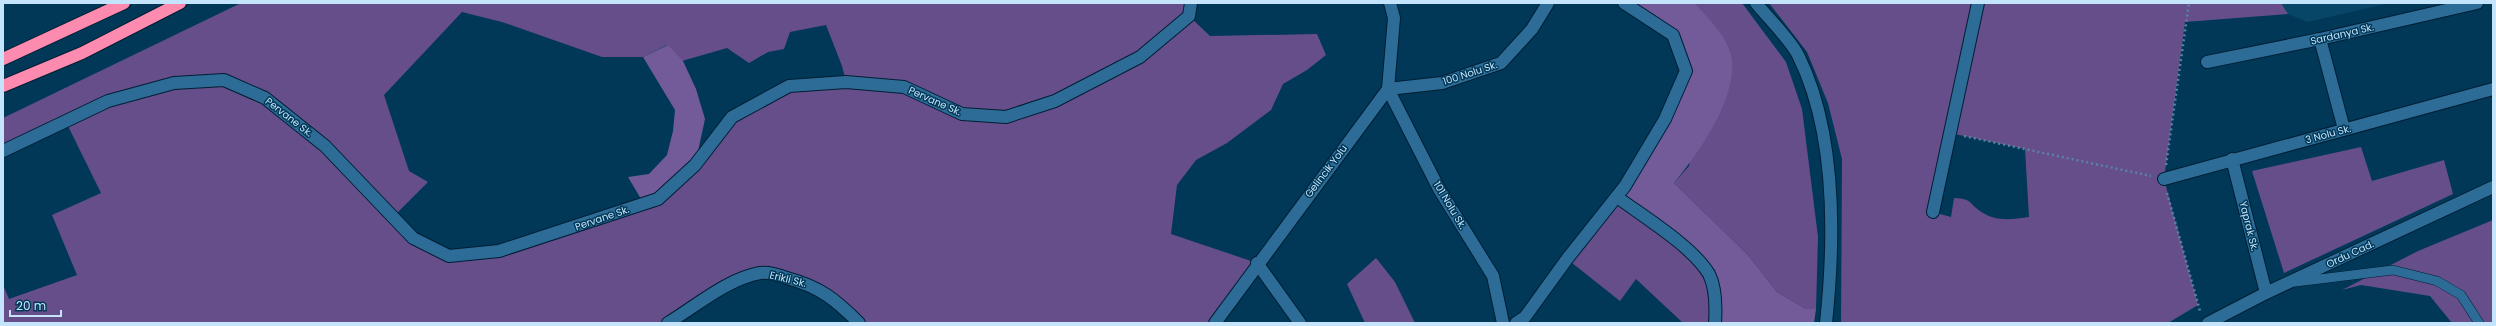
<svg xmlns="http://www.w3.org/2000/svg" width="2496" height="326" viewBox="0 0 2496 326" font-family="Poppins,sans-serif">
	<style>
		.built { fill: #084668 }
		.green { fill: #664e8b; fill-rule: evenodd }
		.forest { fill: #735b99 }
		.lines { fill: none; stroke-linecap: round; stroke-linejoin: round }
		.lane-casing { stroke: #001e33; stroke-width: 10 }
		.street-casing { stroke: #001e33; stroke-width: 14 }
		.secondary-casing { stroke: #001e33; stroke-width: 14 }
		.highway-casing { stroke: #001e33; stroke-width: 14 }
		.path { stroke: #5985a1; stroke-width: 2.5; stroke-dasharray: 2 3; stroke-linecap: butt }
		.lane { stroke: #2c6c96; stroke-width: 9 }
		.street { stroke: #2c6c96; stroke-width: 12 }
		.secondary { stroke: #2c6c96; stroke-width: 12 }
		.highway { stroke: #fd8baf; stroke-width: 12 }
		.labels { text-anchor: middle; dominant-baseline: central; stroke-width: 3; stroke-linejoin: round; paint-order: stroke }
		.street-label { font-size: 10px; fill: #c4e4fc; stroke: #013857 }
	</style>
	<rect width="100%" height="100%" fill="#013857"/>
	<path class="built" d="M2281 3H2390L2307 22 2288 14Z"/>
	<g class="green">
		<path d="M241 3H1191L1189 16 1210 36 1317 34 1326 55 1307 70 1283 84 1271 110 1227 143 1196 160 1177 185 1171 234 1257 263 1215 323H859L839 303 761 273 668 323H3V285L9 299 77 275 52 215 101 193 66 122 3 151V118ZM462 12 502 22 602 57H643L667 45 682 61 727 48 749 63 768 52 784 49 790 32 826 25 842 66 846 81 789 86 732 117 658 199 591 222 449 256 393 217 428 182 409 171 384 95Z"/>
		<path d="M1695 3H1742L1786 62 1802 109 1818 237 1816 309H1806L1777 292 1747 254 1674 183 1689 166 1717 29Z"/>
		<path d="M1769 3H2281L2288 14 2185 22 2164 179 2198 305 2168 323H1841L1842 159 1828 103 1807 52ZM1950 133 2025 149 2029 217C2012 219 1998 222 1983 213 1968 204 1974 199 1954 198L1951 217 1933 212Z"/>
		<path d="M2361 147 2372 181 2444 160 2453 194 2284 273 2252 171Z"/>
		<path d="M1617 197 1709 275 1715 323H1683L1636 279 1620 301 1567 259Z"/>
		<path d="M2493 220V323H2452L2430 296 2361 285 2342 290 2418 251Z"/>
		<path d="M1376 258 1395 282 1415 323H1365L1347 284Z"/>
	</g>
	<g class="forest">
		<path d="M1624 3H1695C1708 18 1726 35 1731 55 1740 95 1698 154 1674 183L1747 254 1777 292 1806 309H1816L1814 323H1715L1709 275 1617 197 1686 71 1673 35Z"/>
		<path d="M668 45 683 61 696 89 705 119 695 165 644 204 628 177 649 174 667 155 673 131 675 110 643 57Z"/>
	</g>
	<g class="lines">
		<g class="lane-casing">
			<path id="lane" d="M2295 282 2393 270 2437 281 2461 295 2479 323"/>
		</g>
		<g class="street-casing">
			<g id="street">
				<path d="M2320 39 2344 129"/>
				<path d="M2207 62 2320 39 2477 3"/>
				<path d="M1388 89 1439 189 1493 276 1503 323"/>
				<path d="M3 151 108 101 174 83 224 80 265 98 325 146 413 238 449 256 499 251 658 199 695 165 732 117 789 86 846 82 904 87 962 114 1006 117 1055 101 1140 57 1189 16 1191 3"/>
				<path d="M2232 159 2266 293"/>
				<path d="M2164 179 2493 89"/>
				<path d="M1617 197C1644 217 1692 246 1709 274 1716 288 1716 308 1715 323"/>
				<path d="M1933 212 1978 3"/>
				<path d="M1257 263 1300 323"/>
				<path d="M668 323C696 306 727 279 760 273 768 272 779 275 787 278 820 287 835 299 859 323"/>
				<path d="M1516 323 1525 317 1567 259 1625 186 1665 119 1686 71 1673 35 1624 3"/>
			</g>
		</g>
		<g class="secondary-casing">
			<g id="secondary">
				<path d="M1756 3C1768 18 1789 38 1798 55 1837 133 1835 238 1826 323"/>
				<path d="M1388 89 1442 83 1501 63 1532 29 1548 3"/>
				<path d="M1215 323 1388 89 1394 18 1390 3"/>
				<path d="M2208 323 2266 293 2493 187"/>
			</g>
		</g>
		<g class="highway-casing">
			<g id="highway">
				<path d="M3 59 124 3"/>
				<path d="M3 86 82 53 180 3"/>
			</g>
		</g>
		<g class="path">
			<path d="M1964 136 2151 176"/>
			<path d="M2166 165 2189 3"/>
			<path d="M2167 193 2200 311"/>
		</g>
		<use href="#lane" class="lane"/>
		<use href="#street" class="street"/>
		<use href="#secondary" class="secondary"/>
		<use href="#highway" class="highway"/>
	</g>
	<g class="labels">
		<g class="street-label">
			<text transform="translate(2342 34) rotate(-13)">Sardanya Sk.</text>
			<text transform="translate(1470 73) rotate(-18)">100 Nolu Sk.</text>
			<text transform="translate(935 101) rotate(24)">Pervane Sk.</text>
			<text transform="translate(289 117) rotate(38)">Pervane Sk.</text>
			<text transform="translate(2328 134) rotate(-15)">3 Nolu Sk.</text>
			<text transform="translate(1326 171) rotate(-53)">Gelincik Yolu</text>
			<text transform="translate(1450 205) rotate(59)">101 Nolu Sk.</text>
			<text transform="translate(602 218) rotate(-19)">Pervane Sk.</text>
			<text transform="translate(2249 226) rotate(76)">Yaprak Sk.</text>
			<text transform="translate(2350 254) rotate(-25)">Ordu Cad.</text>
			<text transform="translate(788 279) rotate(14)">Erikli Sk.</text>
		</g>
	</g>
	<rect width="2496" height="326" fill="none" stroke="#c4e4fc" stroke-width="8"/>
	<path d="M10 310v6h51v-6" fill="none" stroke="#c4e4fc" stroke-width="2"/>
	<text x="16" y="310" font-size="12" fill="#c4e4fc" stroke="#013857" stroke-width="3" paint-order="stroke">20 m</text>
</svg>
